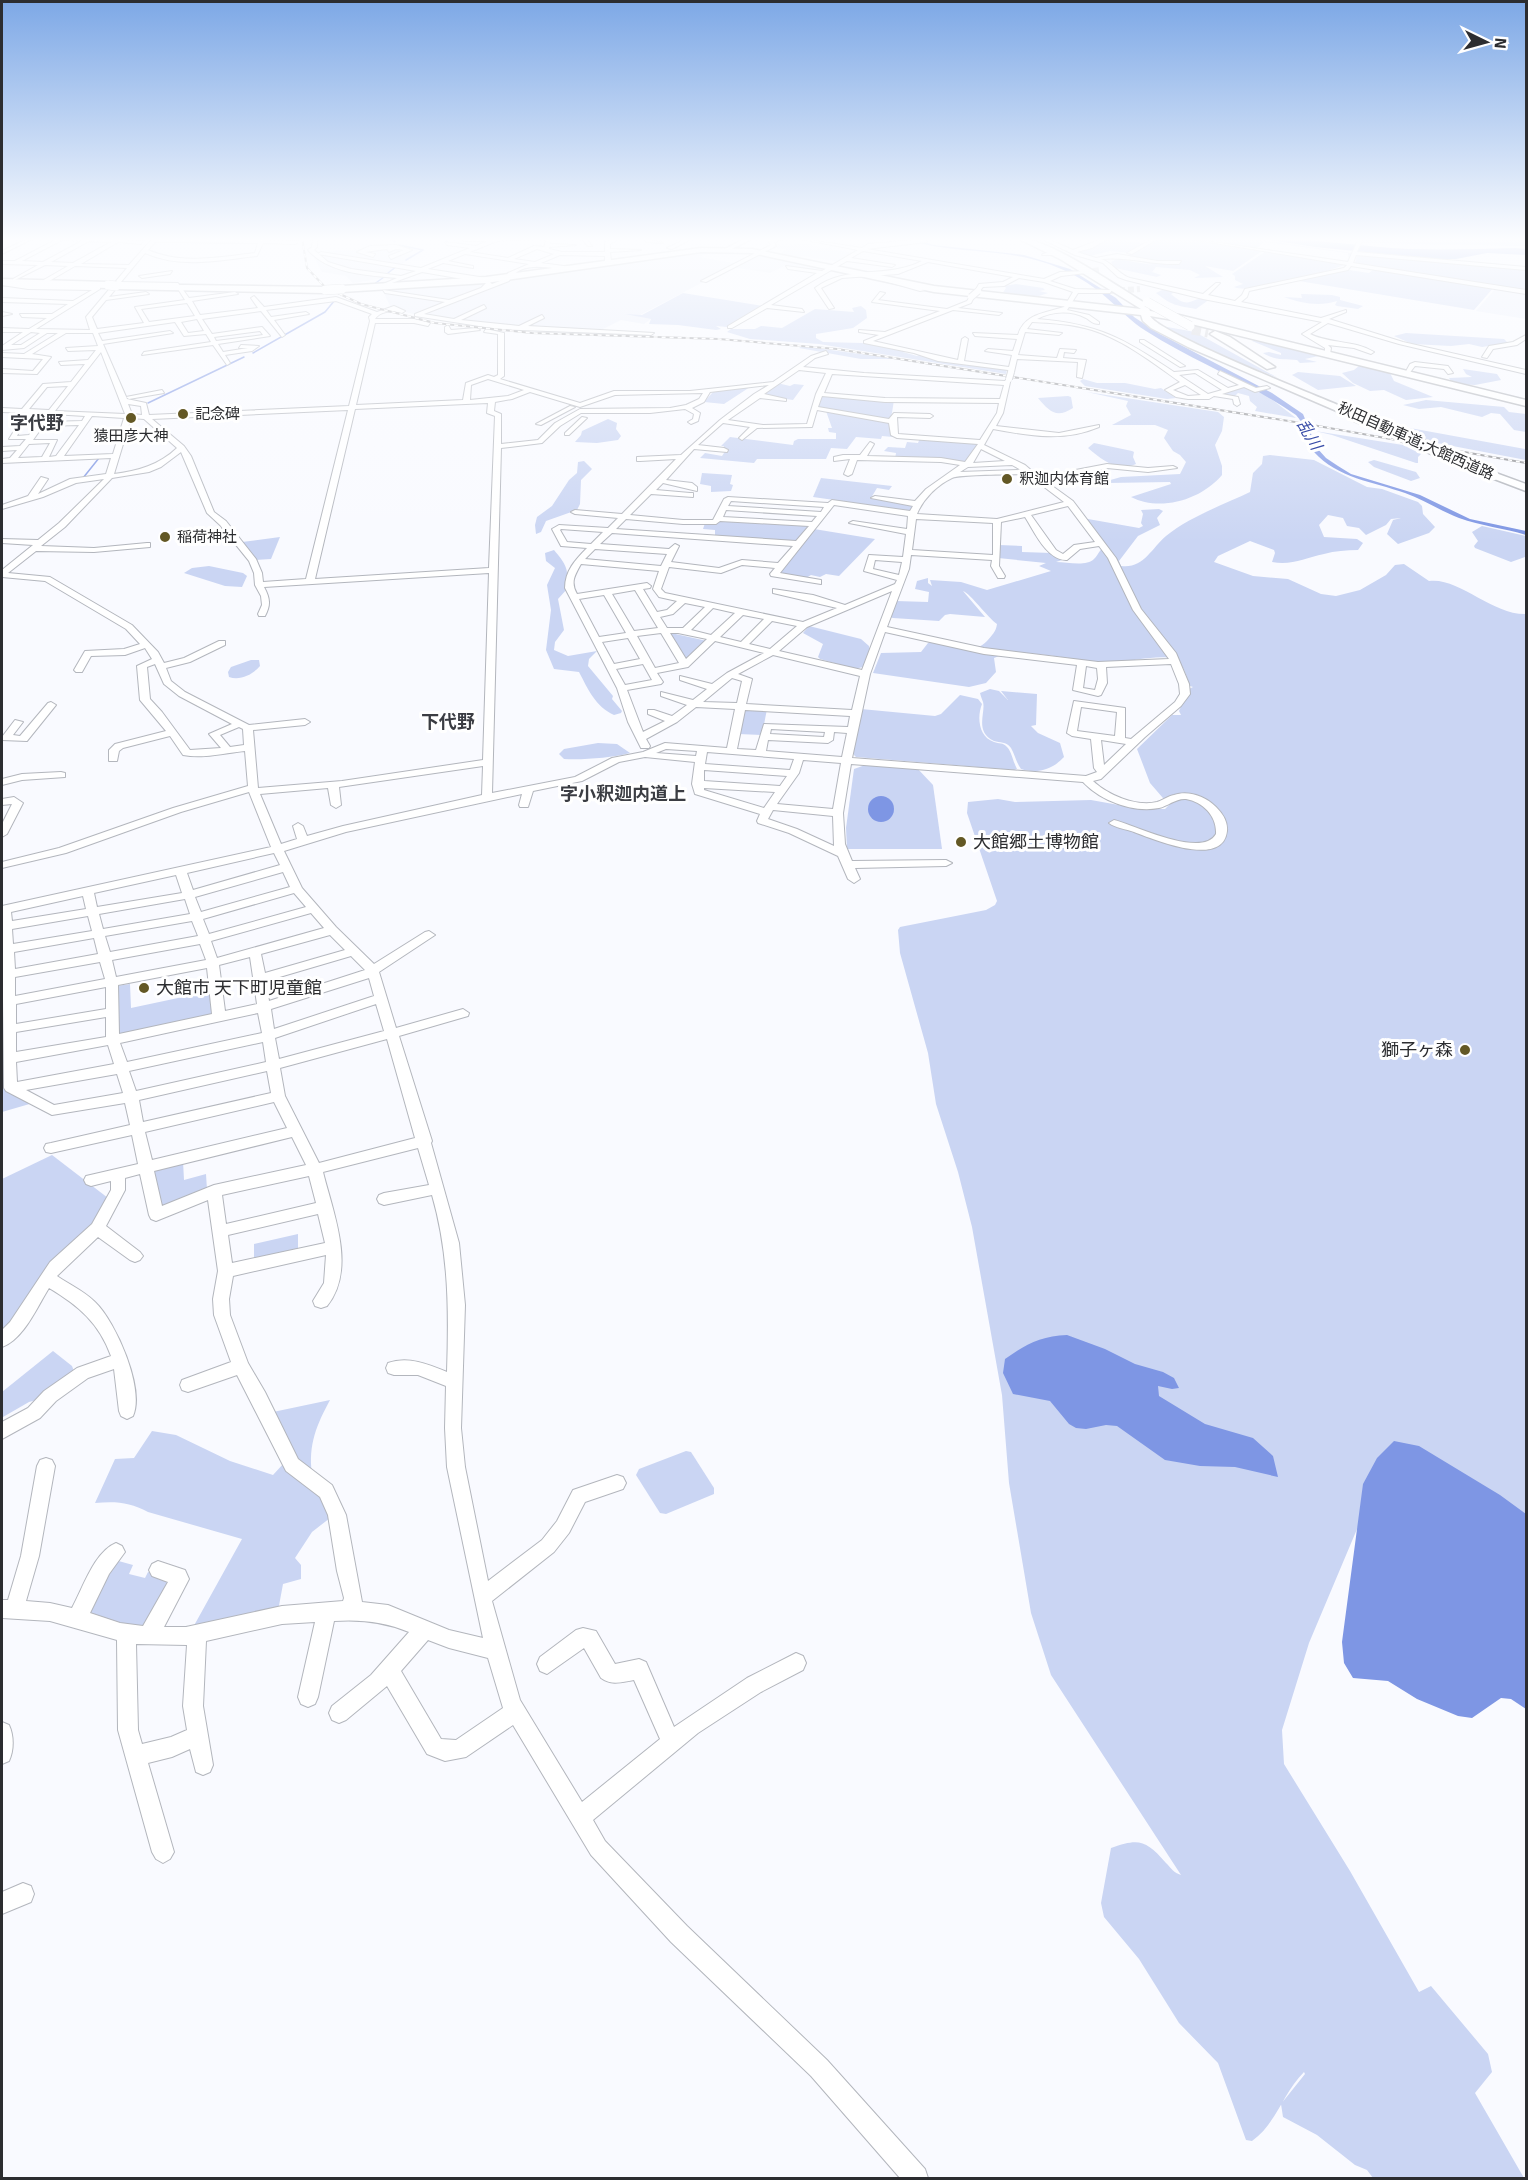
<svg xmlns="http://www.w3.org/2000/svg" width="1528" height="2180" viewBox="0 0 1528 2180" font-family="Signika,'Noto Sans JP',sans-serif">
	<style>
		.built { fill: #eaeefa }
		.green { fill: #cad5f3 }
		.water { fill: #7e96e4 }
		.lines { fill: none; stroke-linecap: round; stroke-linejoin: round }
		.stream { stroke: #7e96e4; stroke-width: 1.5 }
		.minor-tunnel { stroke: #d0d1d6; stroke-width: 6; stroke-dasharray: 6 3; stroke-linecap: butt }
		.highway-tunnel { stroke: #d0d1d6; stroke-width: 9; stroke-dasharray: 9 4.5; stroke-linecap: butt }
		.minor-casing { stroke: #b3b6bd; stroke-width: 2 }
		.major-casing { stroke: #b3b6bd; stroke-width: 3 }
		.highway-casing { stroke: #b3b6bd; stroke-width: 3 }
		.minor { fill: #fff; fill-rule: evenodd }
		.major { fill: #fff; fill-rule: evenodd }
		.highway { fill: #fff; fill-rule: evenodd }
		.rail-casing { stroke: #919296; stroke-width: 2 }
		.rail { stroke: #fff; stroke-width: 1.5; stroke-dasharray: 4; stroke-linecap: butt }
		.minor-bridge-casing { stroke: #b3b6bd; stroke-width: 8; stroke-linecap: butt }
		.highway-bridge-far1-casing { stroke: #b3b6bd; stroke-width: 10; stroke-linecap: butt }
		.highway-bridge-casing { stroke: #b3b6bd; stroke-width: 13; stroke-linecap: butt }
		.minor-bridge { stroke: #fff; stroke-width: 6 }
		.highway-bridge-far1 { stroke: #fff; stroke-width: 9 }
		.highway-bridge { stroke: #fff; stroke-width: 11 }
		.poi-dot { fill: #635825; stroke: #fff; stroke-width: 2 }
		.labels { text-anchor: middle; dominant-baseline: central; stroke-width: 6; stroke-linejoin: round; paint-order: stroke }
		.far-poi-label { font-size: 15px; fill: #2c2d30; stroke: #fff; text-anchor: start }
		.far-street-label { font-size: 15px; fill: #2c2d30; stroke: #fff }
		.far-water-label { font-size: 16px; font-style: italic; fill: #374ba7; stroke: #fff }
		.far-quarter-label { font-size: 18px; font-weight: bold; fill: #3b3d43; stroke: #fff }
		.poi-label { font-size: 18px; fill: #2c2d30; stroke: #fff; text-anchor: start }
	</style>
	<rect width="100%" height="100%" fill="#f9faff"/>
	<g class="built">
		<path d="M804 243 824 248 838 245 829 249 855 253 841 262 802 256 797 258 779 254 786 249 771 247 777 244 787 246Z"/>
		<path d="M397 246 417 249 406 254 414 256 379 279 353 283 346 276 322 272 312 253Z"/>
		<path d="M712 251 699 257 739 264 758 253 826 269 822 272 784 266 770 273 732 267 638 316 651 319 644 324 621 320 595 333 515 330 428 318 391 308 382 289 497 280Z"/>
		<path d="M1496 288 1526 292V319L1476 311Z"/>
	</g>
	<g class="green">
		<path d="M1110 238 1145 244 1130 253 1110 251 1090 256 1079 253Z"/>
		<path d="M1159 238H1181L1262 251 1233 271 1205 266 1223 277 1194 278 1200 275 1190 270 1156 267 1152 272 1161 275 1157 277 1115 268 1111 262 1117 259 1153 265 1124 257Z"/>
		<path d="M1192 238H1248L1352 253 1349 262 1348 253 1264 242 1257 248Z"/>
		<path d="M1364 238H1517L1526 239V246L1362 243Z"/>
		<path d="M1266 251 1346 264C1328 272 1250 295 1234 287L1243 284 1235 280V276L1232 274Z"/>
		<path d="M1357 254 1526 269V291L1355 264Z"/>
		<path d="M1374 269 1494 287 1474 310 1299 281 1349 270 1369 273Z"/>
		<path d="M1016 284 1043 288 1045 290 1039 291 1048 293 1036 297 1002 294 1006 288 1004 286Z"/>
		<path d="M1164 289 1175 292 1171 294C1191 312 1191 295 1210 299L1196 309C1175 305 1173 306 1156 293Z"/>
		<path d="M683 293 763 306 727 327 716 326 721 329 716 330 678 325 649 324 651 319 625 314 642 315Z"/>
		<path d="M1301 294 1332 295 1340 297V300L1363 306 1358 309 1337 306 1335 305 1337 301C1319 307 1301 303 1284 297L1302 298Z"/>
		<path d="M861 306 866 310 867 318 853 328 816 334V338L823 342 862 343 905 350 903 352 917 356 921 354 1007 369 1006 374 819 344 750 339 727 332 731 329H755L761 326 782 328 815 309 854 312 852 308Z"/>
		<path d="M1156 325 1195 332 1278 378 1195 345Z"/>
		<path d="M1406 333 1504 339 1508 343 1482 347 1469 344 1451 346 1412 344 1394 336Z"/>
		<path d="M1256 338 1323 355 1305 359 1317 362 1300 363 1297 360C1284 359 1276 361 1263 353L1269 352 1281 355V353L1252 341Z"/>
		<path d="M802 346 896 359H861L799 348Z"/>
		<path d="M1359 366 1390 373 1394 381 1433 397 1406 400 1384 390 1370 391 1353 383 1342 373 1354 370Z"/>
		<path d="M1463 369 1497 374 1501 380 1475 385 1453 384 1449 378 1472 377 1466 374Z"/>
		<path d="M1298 372 1340 376 1356 386 1318 390 1292 375Z"/>
		<path d="M1083 379 1097 383H1125L1155 389 1161 388 1176 398 1167 399 1085 386 1080 381Z"/>
		<path d="M777 383 790 386 794 384 804 385 793 400 759 395Z"/>
		<path d="M750 387 724 404 704 402 713 392Z"/>
		<path d="M1244 387 1266 395 1296 418 1255 411 1257 407 1250 401 1249 396 1238 393 1234 397 1222 394Z"/>
		<path d="M1087 392 1218 412 1224 417 1222 431 1215 445 1222 466V475C1201 500 1160 512 1131 497L1171 484 1170 482 1107 483V481L1121 477 1180 474 1186 462 1180 455 1173 451 1164 438 1168 430 1155 425H1112L1131 415 1126 406 1128 401Z"/>
		<path d="M821 396 894 400 891 419 819 408 816 406Z"/>
		<path d="M1068 396 1071 397 1073 408C1056 419 1049 411 1038 398Z"/>
		<path d="M1426 400 1504 407 1509 412 1526 414V432L1514 430 1500 414 1491 413 1482 417 1441 407 1419 409 1403 405Z"/>
		<path d="M826 411 891 423 893 437 882 436 881 439 856 437 847 449 831 448 826 459H757L754 463 700 458 705 453 722 456 726 450 723 449 724 446H721L730 437 793 445 794 441 798 439H836V433L829 432 828 428H832Z"/>
		<path d="M608 419 617 423 616 429 621 436 618 440 597 443 575 442 581 435 582 431Z"/>
		<path d="M1410 428 1525 449 1526 460 1416 439 1407 435Z"/>
		<path d="M1315 431 1403 445 1421 454 1418 457V463H1416L1332 435Z"/>
		<path d="M920 438 978 443 966 462 895 459 896 453 884 451 888 447 905 448 907 442 918 443Z"/>
		<path d="M1094 443 1132 451 1134 452 1133 457 1136 464C1117 472 1102 460 1088 448Z"/>
		<path d="M1270 455 1314 460 1367 487 1382 489 1418 502 1422 506 1423 514 1435 527 1429 533 1398 544 1387 534 1393 520 1401 518 1391 519 1386 525 1366 535 1359 528 1347 526 1343 518 1328 515 1319 525 1324 537 1357 539 1363 543 1358 550C1346 550 1335 551 1324 554 1305 558 1291 566 1272 562L1275 553 1274 550 1250 541 1218 556 1214 562 1253 576 1288 579 1321 594 1336 596 1360 590 1386 575 1395 565 1404 564 1429 581C1459 577 1492 615 1526 614V1544L1376 1484 1309 1643 1282 1730 1284 1764 1350 1871 1419 1992 1431 1986 1488 2054 1492 2072 1475 2093 1524 2178H1373L1367 2170 1355 2165 1317 2135 1283 2117 1281 2104 1305 2074 1304 2072C1283 2093 1276 2124 1252 2141L1246 2140 1218 2063 1179 2023 1139 1959 1104 1917 1101 1903 1111 1848C1139 1838 1146 1840 1166 1863 1171 1868 1174 1873 1181 1875L1051 1675 1031 1613 1009 1483 1002 1395 972 1227 958 1172 936 1104 928 1053 900 953 898 930 900 927 986 910 995 905 997 901 967 813 968 802 998 799 1015 802 1091 800 1141 809H1165L1169 805 1150 783 1137 749 1172 715H1181L1179 711 1189 689 1193 687 1190 686C1186 676 1184 663 1174 659 1161 654 1133 661 1118 662 1085 665 1023 644 994 658L996 672 986 683 969 687 873 673 881 653 921 652 928 643 932 642C951 646 973 656 987 641 992 635 996 632 997 624 987 617 971 594 963 591L985 617 950 614 945 615 939 621 893 618 890 617 896 601 928 602 929 592 915 589 917 581 928 578V583L932 586 930 580 961 582 987 590 1051 571 1039 566 1046 563 998 558 999 545 1022 546V552L1052 553 1062 560 1056 562C1067 562 1086 567 1094 559 1100 553 1098 550 1107 546L1087 520 1088 519 1139 528 1143 526 1141 523 1143 514 1141 510 1159 509 1163 511 1157 518 1160 525 1138 536 1119 561 1121 566C1143 569 1151 549 1166 536 1189 517 1223 505 1250 492L1253 473 1262 464 1263 456Z"/>
		<path d="M1374 460 1416 472 1420 478 1411 481 1374 467 1368 462Z"/>
		<path d="M584 461 592 469 581 480 580 504 577 510 546 521 541 532 536 534 535 525 537 517 552 506 569 480 577 473 578 462Z"/>
		<path d="M702 473 732 475 730 484 733 485 731 491 711 492V486L700 484Z"/>
		<path d="M821 478 892 486 889 490 877 488 871 498 913 504 911 511 813 497Z"/>
		<path d="M722 520 808 525 810 527 797 543 715 538V530L703 529 705 523H717Z"/>
		<path d="M1482 526 1526 536 1525 557 1511 562 1475 548 1474 546 1478 541 1472 532Z"/>
		<path d="M814 529 875 539 839 576 826 574 820 577 811 575 806 578 781 574 779 572Z"/>
		<path d="M280 537 271 559 255 560 242 542Z"/>
		<path d="M554 550C559 556 567 565 567 573 567 580 564 582 567 589L558 599 564 630 555 642 554 650 568 656 597 651 589 659 588 666 613 696 612 699 622 711 621 713 614 715C595 706 588 689 579 672L554 669 546 650 551 610 547 585 555 568 546 561 545 553Z"/>
		<path d="M209 566 243 573 247 576 242 587 225 586 184 573 192 568Z"/>
		<path d="M809 626 861 639 869 646 870 651 863 667 855 669 820 659 818 657 823 644 803 633Z"/>
		<path d="M671 633 707 641 687 659H683L668 634Z"/>
		<path d="M251 660H259L260 666C253 674 241 681 229 677L228 672 231 667Z"/>
		<path d="M990 689 999 691 1008 700 1001 691 1037 694 1036 725 1031 726 1038 733 1060 743 1064 757C1052 770 1037 774 1021 769 1016 762 1015 755 1011 748 1006 741 1000 743 994 741 974 732 986 712 983 702 982 699 981 697 980 693Z"/>
		<path d="M960 695 978 699 982 704C977 716 978 737 994 742 999 744 1003 742 1007 747 1012 752 1013 762 1017 769L1014 770 856 757 854 755V737L861 709 935 716 941 714Z"/>
		<path d="M744 708 767 709 762 735 738 734Z"/>
		<path d="M598 743 617 744 630 753C611 758 583 760 564 759L559 754 564 749Z"/>
		<path d="M868 764 916 767 933 785 942 849H847L846 828 854 769Z"/>
		<path d="M130 984 131 1008 211 991 213 1016 119 1037 117 986Z"/>
		<path d="M7 1069 8 1086 33 1103 2 1112V1071Z"/>
		<path d="M52 1155 108 1198 94 1224 2 1333V1179Z"/>
		<path d="M183 1161 184 1180 206 1174 207 1190 158 1208 152 1170Z"/>
		<path d="M298 1234V1251L254 1261V1244Z"/>
		<path d="M53 1351 72 1366 75 1374 44 1398 29 1402 3 1417 2 1392Z"/>
		<path d="M330 1400C317 1424 308 1445 312 1473L298 1463 273 1412Z"/>
		<path d="M152 1431 176 1435 230 1461 273 1475 284 1463 319 1490 330 1518 312 1532 295 1558 301 1565V1579L283 1584 278 1611 191 1631 242 1539 148 1512C130 1502 115 1501 95 1503L115 1459 134 1458Z"/>
		<path d="M686 1451 691 1452 714 1488V1494L666 1514 660 1513 636 1475 639 1469Z"/>
		<path d="M115 1560 133 1565 129 1574 145 1578 148 1572 172 1579 145 1630 86 1613Z"/>
	</g>
	<g class="water">
		<path d="M902 238H911L934 245 1024 255 1070 269 1116 298 1134 317 1158 333 1272 393 1303 414 1317 448 1326 458 1338 466 1351 474 1420 495 1470 519 1526 531V535C1504 528 1481 526 1459 518 1441 511 1424 500 1405 493 1374 482 1337 478 1314 452 1304 441 1306 425 1296 415 1248 382 1195 362 1146 331 1131 322 1121 310 1108 299 1091 283 1070 272 1049 264 1001 247 950 255 902 238Z"/>
		<path d="M1257 238C1308 238 1358 246 1409 249 1444 250 1480 249 1515 248L1526 249V255L1487 253 1456 259H1435L1315 247Z"/>
		<circle cx="881" cy="809" r="13"/>
		<path d="M1067 1335 1105 1349 1135 1364 1163 1372 1174 1378 1179 1388 1172 1389 1158 1386 1159 1396 1205 1424 1253 1438 1273 1456 1278 1477 1235 1467 1200 1466 1165 1460 1117 1426 1106 1425 1086 1429 1076 1428 1069 1424 1050 1401 1013 1394 1003 1373 1005 1359C1026 1344 1041 1336 1067 1335Z"/>
		<path d="M1394 1441 1419 1446 1500 1495 1526 1514V1709L1511 1699 1501 1698 1472 1718 1458 1716 1417 1699 1388 1681 1353 1678 1344 1663 1342 1642 1363 1484 1377 1458Z"/>
	</g>
	<g class="lines">
		<g class="stream">
			<path d="M391 238 395 242"/>
			<path d="M399 245 423 250 406 260"/>
			<path d="M388 273 397 266"/>
			<path d="M373 285 384 277"/>
			<path d="M253 353 325 312 335 300"/>
			<path d="M148 403 244 357"/>
			<path d="M83 478 99 458"/>
		</g>
		<g class="minor-tunnel">
			<path d="M1084 272 1101 270"/>
			<path d="M1110 291 1140 289"/>
		</g>
		<path class="highway-tunnel" d="M1192 330 1208 333"/>
		<g class="minor-casing">
			<g id="minor">
				<path d="M29 238H34L2 254V251Z"/>
				<path d="M51 238 116 239 124 238 123 240 143 241 141 244 118 242 81 264 129 265 153 238 259 240 260 238H264V240L298 241 296 244 263 243 257 256C220 260 181 269 145 253L121 282 178 283 180 286 119 285 109 297 146 292 149 294 106 300 92 317 97 329 144 323 135 307 185 300 178 289 181 287 189 298 235 292 238 294 192 301 200 315 258 308 251 298 254 296 264 307 336 297 377 312 394 306 405 311 402 313C393 310 380 311 375 319H414L430 323 428 326 414 323H375L356 405 463 400 466 383 488 375 494 377 498 375V334L484 332 486 329 504 333V376L500 379 580 403 614 391H690L773 382 811 356 826 351 828 354 815 358 803 367 864 373 1005 381 1007 378H1011L1003 413 996 426 1059 433 1099 425V427C1064 442 1030 436 993 429L984 445 1025 465 1039 477 1107 464 1148 468 1173 466 1177 468 1148 472 1107 468 1044 480 1073 501 1116 558 1141 609 1176 653 1189 684 1190 694 1181 706 1145 737 1101 779 1093 781C1108 795 1136 807 1157 802 1163 800 1168 796 1174 795 1188 790 1205 796 1216 807 1222 813 1228 821 1227 831 1223 869 1153 839 1134 832 1126 829 1115 828 1109 823L1114 820C1135 825 1202 859 1216 834 1217 816 1203 802 1186 799 1176 798 1168 806 1159 808 1133 813 1101 801 1083 782L851 764 843 813 845 844 852 861 946 860 952 863 946 866 855 868 860 879 854 883 848 879 838 856 789 833 758 823 757 821 760 814 695 794 692 784 695 762 645 757 619 762 582 781 533 791 528 807H520L519 805 522 794 346 832 284 851 302 888 336 927 374 964 425 932 429 931 435 935 379 972 396 1028 463 1009 469 1013 468 1016 399 1036 432 1141 431 1143 459 1243 465 1305 461 1428 465 1467 488 1581 542 1540 557 1521 573 1490 617 1475 623 1477 626 1483 623 1489 585 1502 569 1533 554 1552 492 1601 520 1700 582 1802 660 1739 634 1680C622 1682 612 1686 601 1678L584 1648 547 1674 540 1671 537 1664 540 1657 576 1630 583 1628 596 1631 615 1664 639 1659 646 1662 674 1727 747 1678 796 1653 803 1656 806 1663 803 1670 761 1692 698 1733 593 1820 605 1841 687 1926 827 2060 925 2169 928 2178H900L811 2076 671 1942 591 1855 513 1725 466 1757 445 1761 427 1754 387 1686 346 1720 339 1723 332 1720 329 1713 332 1706 371 1675 409 1632C385 1622 361 1619 334 1621L318 1697 315 1704 308 1707 301 1704 298 1697 315 1622 282 1624 206 1641 203 1706 213 1765 210 1772 203 1775 196 1772 190 1749 172 1757 148 1763 174 1852 170 1859 163 1863 156 1859 152 1852 118 1730 117 1640 50 1621 2 1618V1600H8L21 1556 37 1466 40 1460 46 1458 52 1460 55 1466 39 1556 26 1601 50 1603 72 1608C83 1588 94 1552 116 1543L122 1546 125 1552 109 1574 90 1613 120 1623 143 1626 168 1582 152 1576 149 1570 152 1564 158 1561 185 1570 189 1579 164 1627H186L282 1606 343 1601 344 1598 337 1571 328 1515 320 1497 286 1471 237 1375 188 1392 182 1390 180 1385 182 1380 231 1362 214 1315 213 1299 218 1271 208 1200 156 1221 151 1219 149 1215 140 1174 125 1178V1190L106 1226 140 1252 143 1256 140 1260 135 1262 130 1260 98 1237 57 1276C70 1285 84 1291 95 1302 116 1322 145 1389 133 1416L127 1419 121 1416 119 1411 114 1369 88 1378 56 1401 40 1418 2 1439V1422L28 1408 44 1391 77 1368 111 1356C99 1323 79 1306 49 1288 37 1307 24 1339 2 1347V1330L10 1322 50 1262 92 1224 111 1190V1181L91 1186 86 1184 84 1180 86 1176 138 1164 132 1135 51 1153 46 1152 44 1148 46 1144 51 1143 130 1125 125 1103 52 1115 6 1091 4 1088 2 906 271 847 249 792 181 812 66 853 2 868V862L59 848 173 808 248 786 245 751C225 753 203 759 183 755L170 736 123 748 119 751 117 761H109V750L115 744 166 731 140 700 137 666 152 659 145 648 125 655 91 656 82 672H76L74 670 85 651 124 649 140 644 126 629 45 581 2 577V570L33 545 2 543V539L38 540 59 523 104 479 76 483 43 497 2 509V505L28 496 41 477 48 479 38 494 70 479 106 474 111 458 2 463V459L10 458 17 450 2 451V447L20 446 26 439H9L14 431 19 432 17 436 29 435 36 426 20 424 29 413 2 412V408L22 409 43 384 71 382 85 364 61 365 59 362 88 360 96 350 68 351 66 348 98 346 93 333H66L32 354 51 357 37 374 2 373V369L33 371 43 359 2 357V353L24 354 58 333H47L24 348 2 350V346L23 332H2V328L29 329 47 318 22 317 20 314H52L68 304 2 302V298L73 301 92 290 28 289 2 285V281L28 285 100 287V289L36 329 90 330 86 317 127 268 75 266 44 284 42 281 68 266 45 265 13 281V279L38 265 2 264V261H15L55 240ZM62 240 82 241 43 262 22 261ZM89 241 111 242 73 263 51 262ZM155 242 258 243 255 253C219 257 182 265 148 250ZM336 301 372 314 369 317 370 321 349 406 149 415 146 403 127 399 103 344 173 333 170 331 102 341 98 333 175 322 184 336 206 334 211 342 144 352 142 355 213 345 227 365 230 363 225 355 252 351 259 346 241 345 239 348H248L223 352 218 344 270 336 262 327 212 334 202 319 261 311 282 337 285 335 274 320 309 314 306 312 271 317 266 310ZM187 303 195 316 149 322 141 309ZM197 319 204 331 188 333 181 322ZM260 331 263 335 216 341 214 337ZM31 332 40 333 21 345H11ZM101 352 125 414 55 411ZM799 370 826 373 816 394 807 424 763 425 728 420 760 398 786 401V399L764 394ZM832 374 1004 385 1000 399 885 398 824 393ZM488 379 524 390 508 396 470 400 471 385ZM769 385 754 394 720 420 681 455 637 457V461H640L676 459 622 514 575 510 571 512 575 514 618 518 608 528 559 525 552 529 561 546 587 548C575 560 565 571 565 588L617 688 628 722 641 748H649L650 746 646 739 677 722 696 707 735 709 727 748 665 743 643 752 612 758 575 777 492 793 501 448 542 443 560 426 581 413H650L685 409 694 414 693 419 688 422 691 424 698 421 700 413 692 408 704 402 710 392ZM68 386 49 410 29 409 47 387ZM530 392 580 407 615 395 703 393 699 399 686 405 670 408 580 409 555 423 538 440 501 444V414L494 411 495 402 512 399ZM822 396 885 402 999 403 997 413 980 440 898 434 897 417 930 418 933 416 930 414 894 413 889 419 818 407ZM488 403 487 413 495 416 489 568 315 579 355 409ZM128 404 141 406 142 415 132 414ZM348 410 306 579 263 582 262 573 256 559 226 521 214 512 191 456 184 446 152 419ZM817 410 889 423 891 435 897 438 978 444 965 462 941 458 867 456 874 444 870 442 860 455H843L834 457V461L850 459 844 474 848 476 852 474 857 460 941 462 960 465 926 489 915 501 875 496 871 498 913 506 910 511 832 500 828 503 728 497 724 499 713 520H683L630 515 651 494 693 497V493H690L656 490 663 483 697 491V487L692 483 666 480 694 449 727 452 728 450 724 448 698 445 723 423 750 427 739 438 742 440 757 428 812 427ZM36 414H46L39 422H29ZM52 414 85 416 82 421 47 422ZM92 416 124 418 113 454 64 456ZM131 418 144 419 177 448C159 465 138 471 114 474ZM79 425 56 456 49 457 57 440H33L43 426ZM50 443 42 457 18 458 29 444ZM981 449 1005 461 973 463ZM181 452 207 513 220 525 249 561 254 573 255 585 261 596 262 605 258 614 259 616H265C271 605 270 598 264 587L489 573 483 760 342 781 258 788 253 730 305 725 310 722 305 719 249 725 185 692 171 681 166 668 190 662 225 645V641H219L184 658 164 663 158 652 132 625 50 577 8 573 36 551 94 552 150 547V543H147L94 548 41 546 65 527 112 478 149 472 161 467ZM1012 465 1021 470 960 472 968 467ZM1027 474 1064 502 997 519 917 514C923 499 937 485 952 478 962 474 1013 475 1027 474ZM731 501 824 507 821 512 728 506ZM834 505 908 516 907 529 853 521 849 523 906 534 903 557 869 555 864 571 897 580 895 584 845 605 813 595 773 589V593L837 608 803 622 665 593 661 589 669 567 721 573 742 565 775 568 770 574 771 576 821 584V580L780 573ZM1068 506 1095 542 1074 545 1063 554 1056 550 1031 515ZM726 510 817 516 812 522 723 517ZM1025 517C1034 531 1047 561 1067 560L1080 549 1099 546 1108 558 1133 610 1169 659 1098 662 984 648 887 627 909 569 911 555 992 560 991 566 998 578H1004L1005 576 999 566 1001 522ZM626 519 683 524H716L720 521 809 526 796 541 616 529ZM916 519 993 523V555L912 550ZM560 530 561 529 603 532 591 544 567 542ZM612 533 793 546 778 563 742 560 719 568 671 562 679 546 675 544 669 549 600 544ZM595 549 667 554 661 566 585 559ZM875 560 902 562 899 575 873 569ZM581 564 659 571 653 589 659 597 677 601 667 610 657 612 643 589 650 588 651 586 647 583 577 594C570 582 575 575 581 564ZM635 590 658 628 634 631 612 594ZM892 591 862 670 779 651 807 627ZM604 595 626 633 599 637 579 599ZM685 603 705 607 683 628H667L660 617 673 614ZM713 608 735 613 711 635 691 630ZM743 615 764 619 741 642 720 637ZM772 621 797 626 770 649 749 644ZM885 632 984 654 1077 665 1073 690 1098 696 1101 695 1107 683 1106 667 1171 664 1179 684 1180 694 1175 702 1131 739 1125 738V708L1074 701 1067 733 1072 736 1091 739 1094 768 1097 772 1086 776 852 758 870 674ZM661 633 679 663 655 668 637 636ZM670 633H678L707 639 686 659ZM628 638 640 659 614 664 602 642ZM715 641 764 653 727 673 712 684 680 676V680L707 689 693 700 661 692V696L687 705 672 716 654 710H648V714L665 721 643 732 627 690 661 684 663 682 657 673 688 667ZM773 655 860 676 852 710 746 704 752 679 738 674ZM155 664 164 684 179 696 232 724 209 734 221 748 190 750 162 712 150 699 147 667ZM643 664 652 680 625 685 616 669ZM1086 666 1097 668 1098 679 1095 690 1083 688ZM732 678 742 681 737 703 703 702ZM1081 707 1117 712 1115 736 1077 731ZM745 710 850 716 848 727 764 724 756 750 737 749ZM239 727 243 729 244 745 230 747 220 735ZM771 729 825 732 824 737 770 734ZM834 732 847 733 842 757 766 751 768 740 828 743 833 740ZM1101 740 1126 744 1104 765ZM666 749 697 751 696 756 656 753ZM707 752 794 759 790 770 705 764ZM803 760 841 763 833 809 777 804 799 773ZM483 766 482 795 343 826 307 836 303 826 298 823 293 826 297 839 281 844 260 794 328 788 331 805 336 808 341 805 339 787ZM704 770 787 776 780 786 704 781ZM704 788 775 792 764 808 704 790ZM773 810 833 816 834 846 797 829 768 819ZM274 853 280 865 193 890 187 873ZM283 872 290 887 201 912 195 897ZM176 875 182 893 97 907 94 893ZM294 893 306 907 209 934 203 919ZM83 896 86 909 12 921 11 912ZM185 899 190 914 103 929 99 914ZM311 913 324 928 217 958 211 941ZM88 916 92 931 13 944 12 929ZM192 921 198 936 110 952 105 936ZM330 935 345 950 265 973 261 954ZM94 938 98 954 15 969 14 952ZM200 944 206 960 116 977 112 960ZM351 956 365 970 269 1001 266 981ZM250 957 257 1004 225 1011 219 965ZM100 962 105 979 15 996V977ZM207 968 212 1014 119 1034 118 985ZM369 978 374 996 274 1029 271 1009ZM106 987V1009L16 1024V1004ZM376 1004 384 1031 279 1059 275 1038ZM258 1013 262 1033 127 1062 120 1043ZM106 1017V1037L16 1052V1032ZM387 1039 415 1138 319 1163 285 1096 280 1068ZM263 1042 266 1062 136 1091 129 1071ZM108 1045 114 1064 17 1082 16 1062ZM267 1071 271 1093 143 1122 139 1100ZM117 1074 123 1093 54 1105 26 1090ZM274 1102 287 1128 152 1160 145 1132ZM292 1137 306 1165 214 1185 162 1206 154 1171ZM418 1148 429 1185 384 1193 379 1195 377 1199 379 1203 384 1205 432 1195C449 1254 449 1311 447 1372 428 1364 408 1356 388 1363L386 1368 388 1373 394 1375H418L446 1386 445 1428 447 1467 483 1638 449 1630 388 1605 362 1602 346 1515 332 1485 298 1459 265 1392 248 1363 230 1315 229 1299 233 1276 326 1255 324 1283 313 1301 315 1306 321 1308 327 1306C357 1269 333 1213 323 1172ZM309 1176 316 1203 226 1224 222 1195ZM318 1214 325 1243 232 1263 228 1235ZM428 1640 449 1648 488 1658 503 1708 456 1740 441 1739 401 1671ZM136 1644 187 1645 183 1706 187 1730 171 1737 142 1744 138 1730Z"/>
				<path d="M313 238H317V247L314 250 328 262 351 269 401 276 416 271 318 254 321 252 421 268 470 248 447 245 445 242 476 246 488 241H463L465 239 534 238 532 239 497 241 470 252 508 258 534 246 544 247 546 241 543 238 551 240 550 244 576 245 549 247V249L562 252H605V242L620 238 610 244V249L641 250 610 252 611 261 608 263 605 261V256L560 255 541 263 571 267 573 270C552 270 522 258 509 281L424 314 454 319 484 305 486 308 461 320 519 326 542 315 544 318 528 326 654 333 651 335 498 329 415 316V314L445 302 385 293 383 290 449 300 481 288 486 283 422 272 381 287V285L397 278C367 275 329 274 308 250L312 247ZM537 249 554 254 535 262 514 259ZM465 254 529 264 508 273 505 279 492 284 486 278 428 269 443 263 473 268V266L448 261Z"/>
				<path d="M581 238H585L592 246H588Z"/>
				<path d="M644 238 663 243 646 242Z"/>
				<path d="M688 238H693L672 249 667 248Z"/>
				<path d="M779 238H786L774 242 776 246 706 282 701 281 771 245 768 240Z"/>
				<path d="M796 238 862 248 868 244 925 239 927 242 867 249 1044 279 1060 272 1086 271V273L1061 276 1050 281 1075 289 1112 290 1110 293H1078L1067 310 1089 315 1099 322V324C1093 324 1091 321 1086 318 1071 310 1052 311 1037 319 1099 324 1123 338 1174 372L1198 370 1228 388 1239 385 1218 374 1220 371 1256 388 1267 386 1270 388 1255 392 1244 387 1222 394 1238 397 1240 404 1237 406 1234 404 1233 399 1214 396 1209 399H1188L1176 397 1165 390 1180 382C1153 363 1124 340 1092 330 1073 324 1052 323 1032 322L1027 329 1062 333 1059 335 1025 332 1018 355 1057 358 1060 349 1076 350 1074 353 1064 352 1063 358 1086 360 1082 378 1077 377 1078 362 1017 359 1014 372 1011 374 1008 370 938 361 914 353 864 343V341L879 335 859 332V330L885 332 940 311 872 302 880 292 885 293 878 300 947 309 967 301 971 295 974 297 971 303 958 308 1002 313 999 315 953 310 873 341 958 360 962 339 965 337 968 339 964 361 1009 367 1012 355 985 351 988 349 1013 351 1017 339 975 336 973 333 1018 335C1024 314 1045 313 1064 307L1073 292 1044 282 1019 278 1004 286 983 287 978 293 975 291 979 284 1003 282 1013 277 928 262 898 274 842 278 821 288 834 308 829 309 815 288C846 264 888 279 922 261L863 251 851 258 895 265 892 267 847 261 771 305 802 309 804 312 767 308 732 328H728V326L817 273 788 269 786 266 822 271 858 250ZM1195 373 1222 390 1208 394 1179 375ZM1185 385 1201 395 1188 396 1173 390Z"/>
				<path d="M1040 238H1045L1073 250 1104 238H1109L1092 248 1077 252 1096 258 1117 254 1157 261H1181L1179 264C1152 265 1127 256 1101 259 1112 262 1118 274 1130 278L1203 294 1216 283H1220L1208 295 1235 301 1242 295 1245 289 1344 268 1347 265 1185 238 1348 262 1359 238H1363L1357 252 1526 267V270L1356 255 1353 263 1526 290V294L1351 266 1348 270 1249 291 1247 297 1241 302 1321 318 1346 310V312L1329 319 1403 342 1526 370V374L1399 344 1328 323 1310 334C1330 344 1355 340 1374 352L1371 354 1354 348 1328 345 1331 348 1330 354 1325 355V348L1302 334 1322 322 1203 299 1126 280 1118 277 1103 263 1075 255Z"/>
				<path d="M1154 238H1159L1132 254 1127 253Z"/>
				<path d="M396 245 412 250 391 259 389 256 404 250 396 249 389 252 387 249 365 252 375 254 373 257 357 252 370 246Z"/>
				<path d="M1051 252 1053 255H1042L1043 254Z"/>
				<path d="M172 271 170 274 142 278 139 276Z"/>
				<path d="M885 279H889L925 290 920 291 885 281Z"/>
				<path d="M2 312 12 314 2 316Z"/>
				<path d="M448 325 451 330 477 328 480 330 448 334 445 332V327Z"/>
				<path d="M1526 335V339L1517 345 1493 349 1487 358 1482 357 1489 346 1513 342Z"/>
				<path d="M1140 340H1144L1185 366 1180 367 1140 342Z"/>
				<path d="M1415 362 1448 366 1453 373 1448 374 1444 369 1415 366 1408 375H1404L1410 364Z"/>
				<path d="M162 390 164 393 129 399 126 397Z"/>
				<path d="M570 406 575 407 541 425 536 424Z"/>
				<path d="M582 417 587 418 569 435H565V433Z"/>
				<path d="M51 702 56 705 27 741 2 740V737L15 720 23 722 13 735 20 736 48 703Z"/>
				<path d="M61 772 65 773V777L22 780 2 785V779L22 774Z"/>
				<path d="M14 797 23 803 7 834 2 837V824L12 804 2 805V799Z"/>
				<path d="M2 1722 9 1725C14 1736 14 1750 9 1761L2 1764Z"/>
				<path d="M23 1883 31 1886 34 1894 31 1902 2 1914V1892Z"/>
			</g>
		</g>
		<g class="major-casing">
			<path id="major" d="M746 238H753L730 250 725 249Z"/>
		</g>
		<g class="highway-casing">
			<g id="highway">
				<path d="M1017 238C1046 236 1121 289 1148 305L1150 311 1179 315 1526 400V406L1179 321 1150 316C1161 335 1326 399 1357 413L1358 415 1353 418 1188 347 1151 328 1143 321 1141 315 934 292 752 253 701 252 486 283 342 292 338 289 342 286 486 277 701 248 752 249 934 286 1141 309 1060 259Z"/>
				<path d="M2 279 108 282 112 285 108 288 2 285Z"/>
				<path d="M113 284 325 287 329 290 325 293 116 289 112 286Z"/>
				<path d="M1215 331 1230 337 1275 367 1267 369 1210 334Z"/>
				<path d="M1493 472 1526 484V491L1489 477 1487 475Z"/>
			</g>
		</g>
		<use href="#minor" class="minor"/>
		<use href="#major" class="major"/>
		<use href="#highway" class="highway"/>
		<g class="rail-casing">
			<path id="rail" d="M302 238 307 268 325 287 361 304 435 323 532 333 719 339 837 349 1301 423 1526 463"/>
		</g>
		<use href="#rail" class="rail"/>
		<g class="minor-bridge-casing">
			<g id="minor-bridge">
				<path d="M971 297 978 291"/>
				<path d="M1009 379 1011 372"/>
			</g>
		</g>
		<g class="highway-bridge-far1-casing">
			<g id="highway-bridge-far1">
				<path d="M108 285 116 286"/>
				<path d="M325 290 342 289"/>
				<path d="M1147 302 1190 326"/>
			</g>
		</g>
		<g class="highway-bridge-casing">
			<path id="highway-bridge" d="M1353 415 1493 475"/>
		</g>
		<use href="#minor-bridge" class="minor-bridge"/>
		<use href="#highway-bridge-far1" class="highway-bridge-far1"/>
		<use href="#highway-bridge" class="highway-bridge"/>
	</g>
	<linearGradient id="sky" x2="0" y2="1"><stop stop-color="#7da8e6"/><stop offset="0.44" stop-color="#fcfdff"/><stop offset="1" stop-color="#fcfdff" stop-opacity="0"/></linearGradient>
	<rect width="1528" height="543" fill="url(#sky)"/>
	<g class="poi-dot">
		<circle cx="183" cy="414" r="6"/>
		<circle cx="131" cy="418" r="6"/>
		<circle cx="1007" cy="479" r="6"/>
		<circle cx="165" cy="537" r="6"/>
		<circle cx="961" cy="842" r="6"/>
		<circle cx="144" cy="988" r="6"/>
		<circle cx="1465" cy="1050" r="6"/>
	</g>
	<g class="labels">
		<g class="far-poi-label">
			<text x="195" y="414">記念碑</text>
			<text x="131" y="436" text-anchor="middle">猿田彦大神</text>
			<text x="1019" y="479">釈迦内体育館</text>
			<text x="177" y="537">稲荷神社</text>
		</g>
		<g class="far-street-label">
			<text transform="translate(1416 441) rotate(24)">秋田自動車道;大館西道路</text>
		</g>
		<g class="far-water-label">
			<text transform="translate(1309 435) rotate(59)">乱川</text>
		</g>
		<g class="far-quarter-label">
			<text x="37" y="423">字代野</text>
			<text x="448" y="722">下代野</text>
			<text x="623" y="794">字小釈迦内道上</text>
		</g>
		<g class="poi-label">
			<text x="973" y="842">大館郷土博物館</text>
			<text x="156" y="988">大館市 天下町児童館</text>
			<text x="1453" y="1050" text-anchor="end">獅子ヶ森</text>
		</g>
	</g>
	<rect width="1528" height="2180" fill="none" stroke="#2c2d30" stroke-width="6"/>
	<g transform="translate(1486 42) rotate(95)" stroke="#ffffff" stroke-width="4.5" paint-order="stroke">
	<path d="M0-4.5L10 22L0 15L-10 22Z" fill="#2c2d30"/>
	<text y="-9" font-size="16" font-weight="bold" text-anchor="middle" fill="#2c2d30">N</text>
	</g>
</svg>
